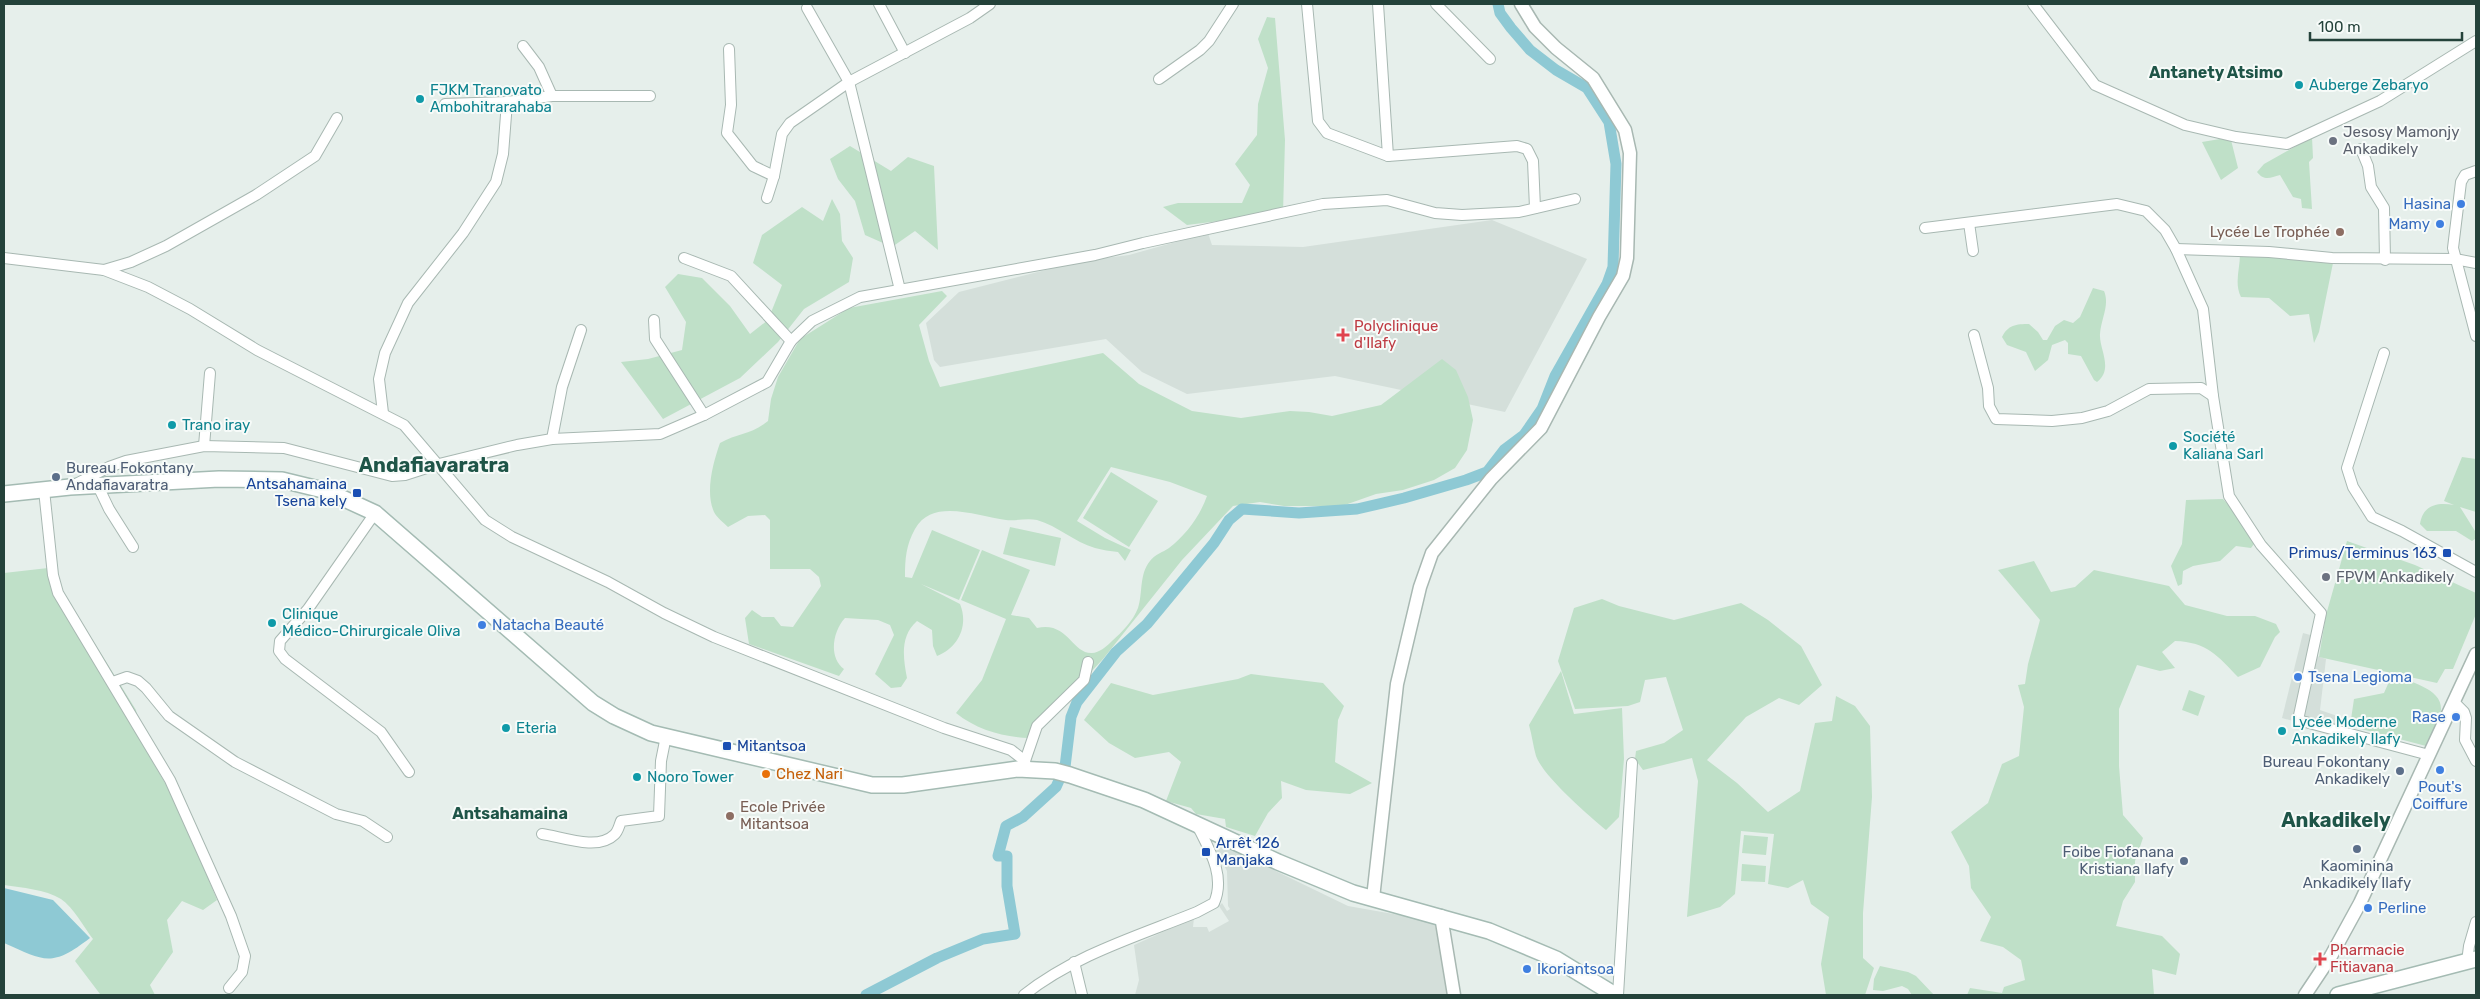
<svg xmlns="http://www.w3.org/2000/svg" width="2480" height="999" viewBox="0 0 2480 999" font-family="Rubik,sans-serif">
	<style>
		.built { fill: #d4dfda }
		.green { fill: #bfe0c8 }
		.water { fill: #8ec9d4 }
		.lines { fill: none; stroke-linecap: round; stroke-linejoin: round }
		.canal { stroke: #8ec9d4; stroke-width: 11 }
		.minor-casing { stroke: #a8b8b2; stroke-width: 12 }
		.tertiary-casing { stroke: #a8b8b2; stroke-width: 15 }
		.secondary-casing { stroke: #a4bbb3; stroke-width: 18 }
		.minor { stroke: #fff; stroke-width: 10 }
		.tertiary { stroke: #fff; stroke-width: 12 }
		.secondary { stroke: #fff; stroke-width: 15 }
		.culture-dot { fill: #0f9aa8; stroke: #f7fbf9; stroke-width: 2 }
		.worship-dot { fill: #6b7280; stroke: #f7fbf9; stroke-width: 2 }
		.shop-dot { fill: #3f7fe0; stroke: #f7fbf9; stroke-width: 2 }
		.education-dot { fill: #8d6e63; stroke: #f7fbf9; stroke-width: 2 }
		.health-dot { fill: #e0444e; stroke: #f7fbf9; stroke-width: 2 }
		.service-dot { fill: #5c6f8a; stroke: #f7fbf9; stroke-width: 2 }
		.transit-dot { fill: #1a4fb4; stroke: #f7fbf9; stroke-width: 2 }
		.food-dot { fill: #e8710a; stroke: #f7fbf9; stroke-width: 2 }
		.labels { text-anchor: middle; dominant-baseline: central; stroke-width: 4; stroke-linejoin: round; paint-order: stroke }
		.culture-label { font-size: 15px; fill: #0d838f; stroke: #f7fbf9; text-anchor: start }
		.worship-label { font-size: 15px; fill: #5b616d; stroke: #f7fbf9; text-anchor: start }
		.shop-label { font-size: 15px; fill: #366cbe; stroke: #f7fbf9; text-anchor: start }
		.education-label { font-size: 15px; fill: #785e54; stroke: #f7fbf9; text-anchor: end }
		.health-label { font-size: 15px; fill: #be3a42; stroke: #f7fbf9; text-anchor: start }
		.service-label { font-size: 15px; fill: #4e5e75; stroke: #f7fbf9; text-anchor: end }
		.transit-label { font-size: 15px; fill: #164399; stroke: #f7fbf9; text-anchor: end }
		.food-label { font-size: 15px; fill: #c56008; stroke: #f7fbf9; text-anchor: start }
		.neighbourhood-label { font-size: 16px; font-weight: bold; fill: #1f5548; stroke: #f7fbf9 }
		.district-label { font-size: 20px; font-weight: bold; fill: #1f5548; stroke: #f7fbf9 }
	</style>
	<rect width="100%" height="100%" fill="#e6efeb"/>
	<g class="built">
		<path d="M1492 220 1587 259 1505 412 1335 376 1187 394 1142 372 1106 339 940 367 934 360 926 323 959 292 1081 261 1129 255 1208 233 1212 245 1303 247Z"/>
		<path d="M2303 633 2314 636 2293 721 2282 718Z"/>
		<path d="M2314 655 2326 659 2320 710 2343 718 2342 730 2304 720Z"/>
		<path d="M1220 844 1348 906 1433 921 1439 935 1452 995H1135L1139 980 1134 945 1194 918 1193 927H1207L1209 932 1229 921 1219 906 1222 903 1227 911 1230 909 1228 906 1227 871 1216 850Z"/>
	</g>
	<g class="green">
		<path d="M1267 17 1275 18 1285 140 1283 213 1187 225 1163 207 1178 203H1242L1250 185 1235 164 1257 135 1258 104 1268 68 1258 39Z"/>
		<path d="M2312 137 2313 158 2309 162 2312 209 2302 208 2301 199 2293 197 2280 175C2270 178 2264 181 2257 172L2264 164Z"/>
		<path d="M2220 139 2231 140 2238 168 2221 180 2202 142Z"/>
		<path d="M850 146 891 171 908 157 934 166 938 250 915 231 892 247 865 235 855 201 838 179 830 159Z"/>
		<path d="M832 199 840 214 842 241 853 258 849 282 804 309 778 342 740 378 663 419 621 362 648 359 682 350 686 322 665 287 678 274 702 278 730 306 750 334 768 320 782 285 753 263 762 235 802 207 823 221Z"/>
		<path d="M2240 254 2333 263 2319 332 2314 343 2309 314 2290 316 2269 298 2241 297C2234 283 2240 269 2240 254Z"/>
		<path d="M2093 288 2104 291C2110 305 2101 319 2100 334 2099 349 2114 369 2097 382L2094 380 2081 356 2068 354V343L2065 340 2052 345 2048 360 2035 371 2026 352 2007 345 2002 337C2008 325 2016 324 2029 324L2038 332 2043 340H2047L2055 326 2064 320 2073 323 2080 317Z"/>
		<path d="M942 291 947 296 919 325 929 361 940 387 1103 353 1139 384 1192 411 1241 418 1290 411 1309 412 1332 416 1381 405 1442 359 1456 370 1468 397 1473 420 1467 450 1455 468 1434 480 1403 490 1376 494 1342 506H1284L1260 502 1233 506 1182 560 1103 659 1029 738C1003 737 977 730 956 713L982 680 1006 619 961 600 982 550 1030 570 1011 615 1029 618 1037 628C1068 621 1072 654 1092 653 1099 653 1107 646 1112 641 1122 632 1133 621 1138 608 1143 593 1139 574 1150 561 1154 555 1163 552 1169 548 1186 535 1200 516 1207 496L1170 482 1111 467 1077 521 1105 538 1131 550 1125 561 1118 552C1110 551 1102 550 1095 548 1074 542 1058 526 1037 520 1027 518 1016 521 1006 520 978 517 933 497 915 529 906 545 905 559 905 577L912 578 932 530 980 550 959 600 921 584 960 604C969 626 958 648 937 656L933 646 932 630 917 621C900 636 903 657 907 678L901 687 891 688 875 674 894 635 890 625 878 620 845 618C833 631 828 657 844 669L839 676 749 644 745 618 752 610 762 617H774L781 626 793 627 821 586 819 577 810 569H770V520L765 515 748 516 728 527C724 523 717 518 714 512 705 492 713 463 720 443 738 433 751 435 768 421L771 399 778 377 800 339 849 308Z"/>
		<path d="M2462 457 2476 459V512L2460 507 2475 531V539L2472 541 2456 531H2427L2420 524C2423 505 2437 502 2454 505L2444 501Z"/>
		<path d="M1111 472 1158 501 1129 547 1083 518Z"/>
		<path d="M2223 499 2243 521 2254 544 2251 548 2236 546 2220 561 2193 566 2183 571 2182 584 2178 586 2171 566 2182 544 2186 500Z"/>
		<path d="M1010 527 1061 538 1055 566 1003 554Z"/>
		<path d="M2347 541 2415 565 2476 593V614L2453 669H2445L2437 683 2319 657 2326 615Z"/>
		<path d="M2034 561 2051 592 2075 587 2094 570 2169 586 2185 605 2227 616H2255L2276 624 2280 632 2275 637 2260 667 2238 677C2218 656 2207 642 2175 641L2162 652 2175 668 2160 671 2137 665 2119 709V766L2123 815 2143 838 2135 861V882L2123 901 2116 926 2162 936 2180 954 2176 975 2152 969 2154 995H1967L1970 988 2002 993 2004 987 2025 980 2021 960 2003 947 1980 941 1991 917 1971 888 1969 866 1951 832 1988 803 2002 764 2019 756 2024 707 2018 685 2025 684 2028 664 2040 620 1998 570Z"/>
		<path d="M48 568 136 710 143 745 179 807 217 900 203 910 182 901 167 920 173 952 150 985 155 995 100 994 75 961 93 939C83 926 74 908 61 899 45 889 22 888 4 885V573Z"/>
		<path d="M1602 599 1619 606 1674 620 1741 603 1768 620 1801 646 1822 685 1799 705 1779 698 1746 717 1707 760 1737 783 1768 812 1800 791 1815 723 1832 721 1836 696 1855 706 1870 726 1872 797 1863 913V958L1874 968 1865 995H1826L1821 964 1829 917 1811 904 1803 880 1788 888 1768 884 1774 834 1741 831 1735 894 1720 907 1687 917 1698 781 1692 758 1643 770 1635 759 1636 751 1664 743 1683 730 1666 677 1645 680 1640 702 1628 706 1575 709 1558 661 1574 608Z"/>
		<path d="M1561 671 1574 714 1622 708 1624 759 1619 817 1606 830C1588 815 1543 776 1536 756 1533 746 1532 735 1529 725Z"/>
		<path d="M1251 674 1323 683 1344 706 1338 720 1335 762 1372 783 1350 794 1306 790 1281 781 1282 798 1268 813 1255 836 1226 827 1225 819 1196 814 1191 808 1166 801 1181 762 1169 752 1135 758 1109 743 1084 720 1111 683 1153 695 1238 679Z"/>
		<path d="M2392 675C2407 681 2442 688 2441 709 2441 718 2429 737 2426 746L2350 726 2354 699 2384 693Z"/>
		<path d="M2189 690 2205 696 2198 716 2182 710Z"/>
		<path d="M1744 835 1768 837 1766 855 1742 853Z"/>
		<path d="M1742 864 1766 866 1765 882 1741 881Z"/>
		<path d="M1880 966 1908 972 1916 976 1934 995H1912L1908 989 1902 986 1883 991 1873 990 1874 979Z"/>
	</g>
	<path class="water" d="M4 888 53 900 90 938C51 968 45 961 4 943Z"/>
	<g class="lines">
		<path class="canal" d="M866 995 937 958 983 939 1015 934 1007 886V856H998L1006 826 1023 817 1056 787 1065 767 1071 717 1077 702 1116 652 1147 624 1214 543 1229 520 1242 509 1299 513 1357 509 1404 498 1466 480 1487 472 1504 450 1524 435 1542 409 1555 376 1607 284 1613 267 1616 164 1609 122 1587 88 1556 70 1530 50 1511 28 1500 13 1498 4"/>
		<g class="minor-casing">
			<g id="minor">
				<path d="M879 4 905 53"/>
				<path d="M1307 4 1318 121 1327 133 1388 156 1517 146 1527 149 1533 161 1535 208"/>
				<path d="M1378 4 1388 156"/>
				<path d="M1436 4 1490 59"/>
				<path d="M2033 4 2095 85 2185 125 2236 137 2287 144 2380 101 2476 41"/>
				<path d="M807 8 849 82 900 290"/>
				<path d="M523 46 539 67 552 96"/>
				<path d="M729 49 731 105 727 133 753 166 774 176"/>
				<path d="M1159 79 1200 50 1209 41 1233 4"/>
				<path d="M445 104 507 102"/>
				<path d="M2361 149 2368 166 2371 187 2384 208 2385 260"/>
				<path d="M2476 171 2465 175 2461 182 2453 248 2476 336"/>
				<path d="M767 198 774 176 782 134 790 123 849 82 970 18 990 4"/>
				<path d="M1969 223 1973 251"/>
				<path d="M1925 228 2117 204 2146 211 2165 230 2176 249 2203 309 2213 396 2229 496 2261 545 2321 613 2298 720 2429 755"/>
				<path d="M2176 249 2269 252 2332 258 2455 259 2476 263"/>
				<path d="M4 258 104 270 148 287 190 309 257 350 404 425 485 520 512 537 608 582 664 613 714 637 944 728 1011 750 1025 761 1026 769"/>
				<path d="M684 258 731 276 791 341"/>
				<path d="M104 270 131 262 166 246 256 195 315 156 337 118"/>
				<path d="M654 320 655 339 704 415"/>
				<path d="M1974 335 1988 388 1989 406 1996 419 2052 421 2082 418 2108 411 2149 389 2201 388 2213 396"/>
				<path d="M2384 353 2347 468 2353 487 2372 517 2402 531 2476 572"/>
				<path d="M383 413 379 379 385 353 408 303 463 233 496 182 503 154 507 102 552 96H650"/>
				<path d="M552 439 562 387 581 330"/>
				<path d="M204 446 210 373"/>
				<path d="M74 485 109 467 126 461 204 446 284 448 392 476 405 475 439 464 517 445 552 439 660 434 704 415 767 382 791 341 812 321 860 297 1095 255 1143 243 1323 204 1387 200 1435 213 1462 215 1519 212 1575 199"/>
				<path d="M98 486 109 509 133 547"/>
				<path d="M44 490 53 575 58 593 170 780 231 916 245 956 242 972 229 988"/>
				<path d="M375 513 308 609 280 641 279 651 285 659 381 732 409 772"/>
				<path d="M113 682 127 677 138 681 146 688 169 716 235 762 336 814 363 821 387 837"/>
				<path d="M2455 703 2464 712 2466 718 2465 740 2476 761"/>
				<path d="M1025 761 1037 726 1084 680 1088 662"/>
				<path d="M542 834C562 837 598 851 614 835 618 832 619 826 621 821L659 816 661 761 666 736"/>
				<path d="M1074 962 1082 995"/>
				<path d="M2467 962 2469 946 2476 922"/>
				<path d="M1024 995C1074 955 1138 936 1197 912L1214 903C1226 876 1209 849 1197 825"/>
				<path d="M1618 995 1632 763"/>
			</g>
		</g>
		<g class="tertiary-casing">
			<g id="tertiary">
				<path d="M1373 898 1397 684 1420 587 1432 553 1491 479 1541 428 1599 317 1623 276 1627 258 1630 153 1625 130 1593 78 1556 48 1535 27 1521 4"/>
				<path d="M1441 916 1454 995"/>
				<path d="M2305 995 2331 956 2360 903 2476 654"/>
			</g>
		</g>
		<g class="secondary-casing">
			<g id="secondary">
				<path d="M4 494 70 487 219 479 282 480 327 491 375 513 593 703 614 716 651 733 872 785H903L1018 769 1055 771 1070 775 1144 800 1278 862 1353 893 1489 931 1556 959 1615 995"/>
				<path d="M2338 995 2476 959"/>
			</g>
		</g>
		<use href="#minor" class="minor"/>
		<use href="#tertiary" class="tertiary"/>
		<use href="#secondary" class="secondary"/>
	</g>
	<g class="culture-dot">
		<circle cx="2299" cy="85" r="5"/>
		<circle cx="420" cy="99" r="5"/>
		<circle cx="172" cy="425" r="5"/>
		<circle cx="2173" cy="446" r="5"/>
		<circle cx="272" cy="623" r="5"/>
		<circle cx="506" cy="728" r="5"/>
		<circle cx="2282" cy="731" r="5"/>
		<circle cx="637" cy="777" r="5"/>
	</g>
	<g class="worship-dot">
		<circle cx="2333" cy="141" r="5"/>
		<circle cx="2326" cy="577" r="5"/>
	</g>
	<g class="shop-dot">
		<circle cx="2461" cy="204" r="5"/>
		<circle cx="2440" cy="224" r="5"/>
		<circle cx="482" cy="625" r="5"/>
		<circle cx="2298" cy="677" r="5"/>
		<circle cx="2456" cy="717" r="5"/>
		<circle cx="2440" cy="770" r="5"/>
		<circle cx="2368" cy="908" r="5"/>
		<circle cx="1527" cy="969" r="5"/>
	</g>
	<g class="education-dot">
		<circle cx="2340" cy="232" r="5"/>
		<circle cx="730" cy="816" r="5"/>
	</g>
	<g class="health-dot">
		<path d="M1340.5 327.5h5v5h5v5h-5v5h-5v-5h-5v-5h5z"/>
		<path d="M2317.5 951.5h5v5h5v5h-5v5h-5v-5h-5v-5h5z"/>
	</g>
	<g class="service-dot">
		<circle cx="56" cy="477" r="5"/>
		<circle cx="2400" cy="771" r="5"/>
		<circle cx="2357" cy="849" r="5"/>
		<circle cx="2184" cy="861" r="5"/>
	</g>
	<g class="transit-dot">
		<rect x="352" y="488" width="10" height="10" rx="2.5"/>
		<rect x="2442" y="548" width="10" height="10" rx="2.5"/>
		<rect x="722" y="741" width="10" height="10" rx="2.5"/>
		<rect x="1201" y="847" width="10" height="10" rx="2.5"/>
	</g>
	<circle class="food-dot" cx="766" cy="774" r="5"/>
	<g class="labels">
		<g class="culture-label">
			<text x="2309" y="85">Auberge Zebaryo</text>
			<text x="430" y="90">FJKM Tranovato<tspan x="430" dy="17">Ambohitrarahaba</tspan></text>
			<text x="182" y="425">Trano iray</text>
			<text x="2183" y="437">Société<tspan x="2183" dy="17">Kaliana Sarl</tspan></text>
			<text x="282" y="614">Clinique<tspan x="282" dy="17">Médico-Chirurgicale Oliva</tspan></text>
			<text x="2292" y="722">Lycée Moderne<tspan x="2292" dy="17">Ankadikely Ilafy</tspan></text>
			<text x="516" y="728">Eteria</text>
			<text x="647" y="777">Nooro Tower</text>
		</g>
		<g class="worship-label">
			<text x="2343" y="132">Jesosy Mamonjy<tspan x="2343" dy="17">Ankadikely</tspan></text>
			<text x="2336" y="577">FPVM Ankadikely</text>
		</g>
		<g class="shop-label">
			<text x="2451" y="204" text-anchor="end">Hasina</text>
			<text x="2430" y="224" text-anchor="end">Mamy</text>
			<text x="492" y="625">Natacha Beauté</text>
			<text x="2308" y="677">Tsena Legioma</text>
			<text x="2446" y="717" text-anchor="end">Rase</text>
			<text x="2440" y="787" text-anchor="middle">Pout's<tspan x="2440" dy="17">Coiffure</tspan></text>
			<text x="2378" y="908">Perline</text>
			<text x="1537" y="969">Ikoriantsoa</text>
		</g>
		<g class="education-label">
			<text x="2330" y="232">Lycée Le Trophée</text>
			<text x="740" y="807" text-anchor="start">Ecole Privée<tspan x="740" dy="17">Mitantsoa</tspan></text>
		</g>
		<g class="health-label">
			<text x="1354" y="326">Polyclinique<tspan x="1354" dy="17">d'Ilafy</tspan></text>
			<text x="2330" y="950">Pharmacie<tspan x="2330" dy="17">Fitiavana</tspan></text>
		</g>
		<g class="service-label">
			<text x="66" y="468" text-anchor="start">Bureau Fokontany<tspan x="66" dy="17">Andafiavaratra</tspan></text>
			<text x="2390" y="762">Bureau Fokontany<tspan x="2390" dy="17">Ankadikely</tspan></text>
			<text x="2174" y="852">Foibe Fiofanana<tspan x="2174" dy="17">Kristiana Ilafy</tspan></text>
			<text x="2357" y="866" text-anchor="middle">Kaominina<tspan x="2357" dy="17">Ankadikely Ilafy</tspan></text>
		</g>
		<g class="transit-label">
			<text x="347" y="484">Antsahamaina<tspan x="347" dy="17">Tsena kely</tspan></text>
			<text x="2437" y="553">Primus/Terminus 163</text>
			<text x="737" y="746" text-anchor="start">Mitantsoa</text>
			<text x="1216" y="843" text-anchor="start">Arrêt 126<tspan x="1216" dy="17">Manjaka</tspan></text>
		</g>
		<g class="food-label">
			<text x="776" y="774">Chez Nari</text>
		</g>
		<g class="neighbourhood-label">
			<text x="2216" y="72">Antanety Atsimo</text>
			<text x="510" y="813">Antsahamaina</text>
		</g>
		<g class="district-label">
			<text x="434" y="465">Andafiavaratra</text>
			<text x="2336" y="820">Ankadikely</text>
		</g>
	</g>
	<rect width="2480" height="999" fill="none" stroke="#24423a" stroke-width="10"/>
	<path d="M2310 32v8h152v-8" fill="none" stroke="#24423a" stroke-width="2.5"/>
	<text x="2318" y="32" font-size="15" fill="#24423a" stroke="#f7fbf9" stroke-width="4" paint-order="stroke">100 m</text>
</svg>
